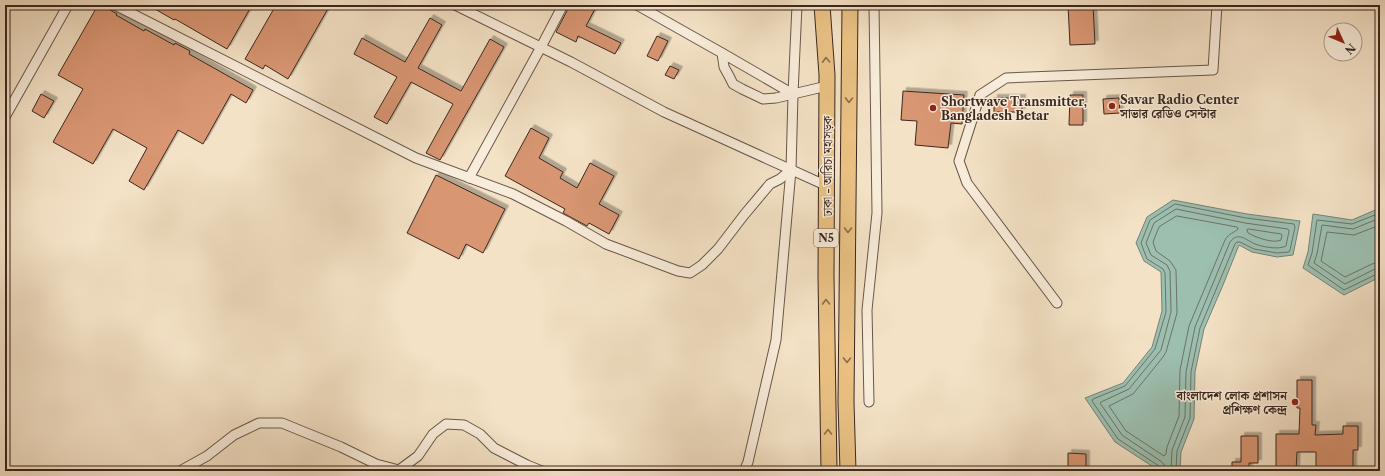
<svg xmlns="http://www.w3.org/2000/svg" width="1385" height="476" viewBox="0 0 1385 476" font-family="'Libre Caslon Text','Noto Serif Bengali',serif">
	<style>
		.water { fill: #9cbfb0; stroke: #758276 }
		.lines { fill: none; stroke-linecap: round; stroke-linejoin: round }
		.shore { stroke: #6c7368; stroke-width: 1 }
		.building { fill: #d99673; stroke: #3b271f; filter: url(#shadow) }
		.minor-casing { stroke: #695649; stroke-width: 11 }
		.trunk-casing { stroke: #3b271f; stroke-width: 17 }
		.minor { stroke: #f8ecda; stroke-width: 9 }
		.trunk { stroke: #eac183; stroke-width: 15 }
		.oneway { stroke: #8a6c4c }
		.poi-dot { fill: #8f2418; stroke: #f8ecda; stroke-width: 1.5 }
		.labels { text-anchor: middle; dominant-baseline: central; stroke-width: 3; stroke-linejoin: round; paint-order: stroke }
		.shield { fill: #f8ecda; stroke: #746257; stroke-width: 1 }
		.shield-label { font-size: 11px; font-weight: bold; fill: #3b271f }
		.poi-label { font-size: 12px; font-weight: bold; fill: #3b271f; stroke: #f8ecda; text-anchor: start }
		.street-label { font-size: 12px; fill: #3b271f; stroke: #f8ecda }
	</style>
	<defs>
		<filter id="shadow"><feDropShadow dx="3.5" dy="-3.5" stdDeviation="0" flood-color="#0004"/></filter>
	</defs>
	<rect width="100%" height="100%" fill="#f4e2c6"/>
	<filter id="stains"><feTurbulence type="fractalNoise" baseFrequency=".005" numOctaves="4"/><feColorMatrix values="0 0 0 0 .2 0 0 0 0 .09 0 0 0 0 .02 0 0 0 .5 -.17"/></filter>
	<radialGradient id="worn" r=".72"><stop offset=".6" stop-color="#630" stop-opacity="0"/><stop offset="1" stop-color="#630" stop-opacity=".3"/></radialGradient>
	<g class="water">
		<path d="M1173 200 1247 214 1300 221 1293 255 1277 257 1252 252 1239 245 1223 285 1204 329 1195 372 1194 419 1181 452 1180 471 1158 470 1115 442 1085 398 1123 383 1152 347 1162 311 1161 272 1144 261 1136 243 1147 217Z"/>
		<path d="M1380 208V277L1344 295 1303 268 1308 252 1313 214 1352 220Z"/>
	</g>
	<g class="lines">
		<g class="shore">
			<path d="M1380 213 1352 224 1317 220 1312 253 1308 265 1344 290 1377 274 1380 273"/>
			<path d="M1177 216 1237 227 1238 229C1234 233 1229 233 1225 240L1189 326 1180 370 1179 416 1167 447 1166 454 1164 456 1126 431 1109 406 1133 394 1163 357 1166 352 1177 313 1176 270 1170 261 1156 251 1153 242 1159 227Z"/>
			<path d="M1380 218 1353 229 1322 225 1317 254 1314 263 1345 284 1375 269 1380 268"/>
			<path d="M1380 225 1354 235 1327 232 1321 261 1345 277 1372 264 1380 262"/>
			<path d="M1249 229 1281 234 1282 235 1281 240C1273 244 1255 237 1248 233L1247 230Z"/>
			<path d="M1161 471 1159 466 1118 439 1092 401 1093 399 1125 386 1155 349 1166 312 1165 273 1163 269 1147 259 1141 243 1150 220 1175 204 1246 218 1294 224 1295 227 1290 250 1289 252 1277 253 1254 249 1240 242H1237L1235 244 1200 328 1191 372 1190 418 1177 451 1176 471"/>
			<path d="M1166 471 1165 466 1162 462 1122 435 1100 403 1101 402 1129 389 1161 350 1171 312 1170 271 1167 265 1151 255 1146 243 1154 223 1176 209 1245 223 1288 229 1289 231 1286 246C1279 250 1263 247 1255 244 1246 240 1238 231 1230 242L1195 327 1186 372 1185 417 1172 450 1171 471"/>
		</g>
	</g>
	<g class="building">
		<path d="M98 5H102L117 14 116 15 144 31 145 29 174 45 175 43 190 51 189 54 253 90 246 103 231 94 203 144 178 130 144 190 129 181 147 148 113 129 93 164 53 142 83 89 58 75Z"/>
		<path d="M148 5H252L227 49 175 19 174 20Z"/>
		<path d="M276 5H330L288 79 265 65 263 69 245 59Z"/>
		<path d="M570 5H597L586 26 621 43 615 54 578 36 576 42 556 32Z"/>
		<path d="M1068 5H1093L1095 44 1070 45Z"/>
		<path d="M430 18 442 25 418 68 461 91 490 39 504 47 440 160 426 153 453 104 411 82 387 124 374 117 397 77 354 54 362 38 405 62Z"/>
		<path d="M657 36 668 41 658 61 647 56Z"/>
		<path d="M670 66 679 70 674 79 665 75Z"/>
		<path d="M903 91 964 95 962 124 951 123 948 148 915 145 917 121 901 120Z"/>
		<path d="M41 94 54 101 44 118 32 111Z"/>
		<path d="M1070 95H1083V125H1069Z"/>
		<rect x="994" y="98" width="28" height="14"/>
		<path d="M1119 98 1120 113 1104 114 1103 99Z"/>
		<path d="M531 128 549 138 539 158 563 172 560 178 577 188 590 163 614 176 599 204 619 215 609 234 589 223 587 226 563 213 565 209 505 176Z"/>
		<path d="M436 175 505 209 483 253 466 244 459 259 407 233Z"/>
		<path d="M1297 380H1312V425H1316L1315 435 1343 434V426H1358V450H1353V471H1316V452H1297L1296 471H1276V434H1299L1300 408H1297Z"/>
		<path d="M1241 436H1258V463H1249V471H1232V462H1241Z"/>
		<path d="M1068 453 1086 454V471H1068Z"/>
	</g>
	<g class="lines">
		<g class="minor-casing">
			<g id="minor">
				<path d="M115 5 416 158 513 194 566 221 606 244 678 271 690 273 702 265 718 249 744 215 770 184 780 179 791 170"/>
				<path d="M455 5 571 62 664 112 827 186"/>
				<path d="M637 5 722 53 724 67 729 76 733 84 742 89 763 99 776 98 793 94"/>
				<path d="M797 5 793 94 827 86"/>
				<path d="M722 53 793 94"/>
				<path d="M5 117 68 5"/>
				<path d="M469 178 541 47 563 5"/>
				<path d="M1057 303 967 183 959 161 980 95 1006 78 1213 70 1217 5"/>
				<path d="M869 402 867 310 877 213 874 5"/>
				<path d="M180 471 207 456 234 435 259 423H282L341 447 376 464 399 470 418 456 433 434 446 424 464 425 480 434 494 448 527 465 542 471"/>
				<path d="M744 471 748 462 776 340 791 170 793 94"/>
			</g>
		</g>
		<g class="trunk-casing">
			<g id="trunk">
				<path d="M822 5 827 75 826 276 829 471"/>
				<path d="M848 471 846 402 850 5"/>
			</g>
		</g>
		<use href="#minor" class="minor"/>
		<use href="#trunk" class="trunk"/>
	</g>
	<defs><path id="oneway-chevron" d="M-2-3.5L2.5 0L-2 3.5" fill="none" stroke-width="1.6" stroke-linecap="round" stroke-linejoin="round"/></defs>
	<g class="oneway">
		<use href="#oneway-chevron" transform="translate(826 60) rotate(-93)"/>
		<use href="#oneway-chevron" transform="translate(849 100) rotate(91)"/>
		<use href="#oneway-chevron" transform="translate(848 230) rotate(91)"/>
		<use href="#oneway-chevron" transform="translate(826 302) rotate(-91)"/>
		<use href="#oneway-chevron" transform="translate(847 360) rotate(91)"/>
		<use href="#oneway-chevron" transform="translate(828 432) rotate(-91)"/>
	</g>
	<g class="poi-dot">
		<circle cx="1112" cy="106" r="4"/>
		<circle cx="933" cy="108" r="4"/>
		<circle cx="1295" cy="402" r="4"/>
	</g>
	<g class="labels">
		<rect class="shield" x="814" y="229" width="24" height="18" rx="3"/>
		<g class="shield-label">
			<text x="826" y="238">N5</text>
		</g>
		<g class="poi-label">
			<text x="1120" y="99">Savar Radio Center<tspan x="1120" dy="14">সাভার রেডিও সেন্টার</tspan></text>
			<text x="941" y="101">Shortwave Transmitter,<tspan x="941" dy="14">Bangladesh Betar</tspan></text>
			<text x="1287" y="395" text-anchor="end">বাংলাদেশ লোক প্রশাসন<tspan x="1287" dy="14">প্রশিক্ষণ কেন্দ্র</tspan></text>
		</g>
		<g class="street-label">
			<text transform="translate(827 166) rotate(-90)">ঢাকা - আরিচা মহাসড়ক</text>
		</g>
	</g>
	<rect width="1385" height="476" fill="none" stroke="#f4e2c6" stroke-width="20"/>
	<rect x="6" y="6" width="1373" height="464" fill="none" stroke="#3b271f" stroke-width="2"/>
	<rect x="10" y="10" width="1365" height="456" fill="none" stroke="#3b271f"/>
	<g transform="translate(1343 42) rotate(134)"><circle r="19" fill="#f8ecda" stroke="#ac9d8f"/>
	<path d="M0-3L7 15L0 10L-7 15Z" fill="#8f2418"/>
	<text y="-6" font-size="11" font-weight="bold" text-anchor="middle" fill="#3b271f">N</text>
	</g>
	<rect width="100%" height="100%" filter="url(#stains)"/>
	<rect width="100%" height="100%" fill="url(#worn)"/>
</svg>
